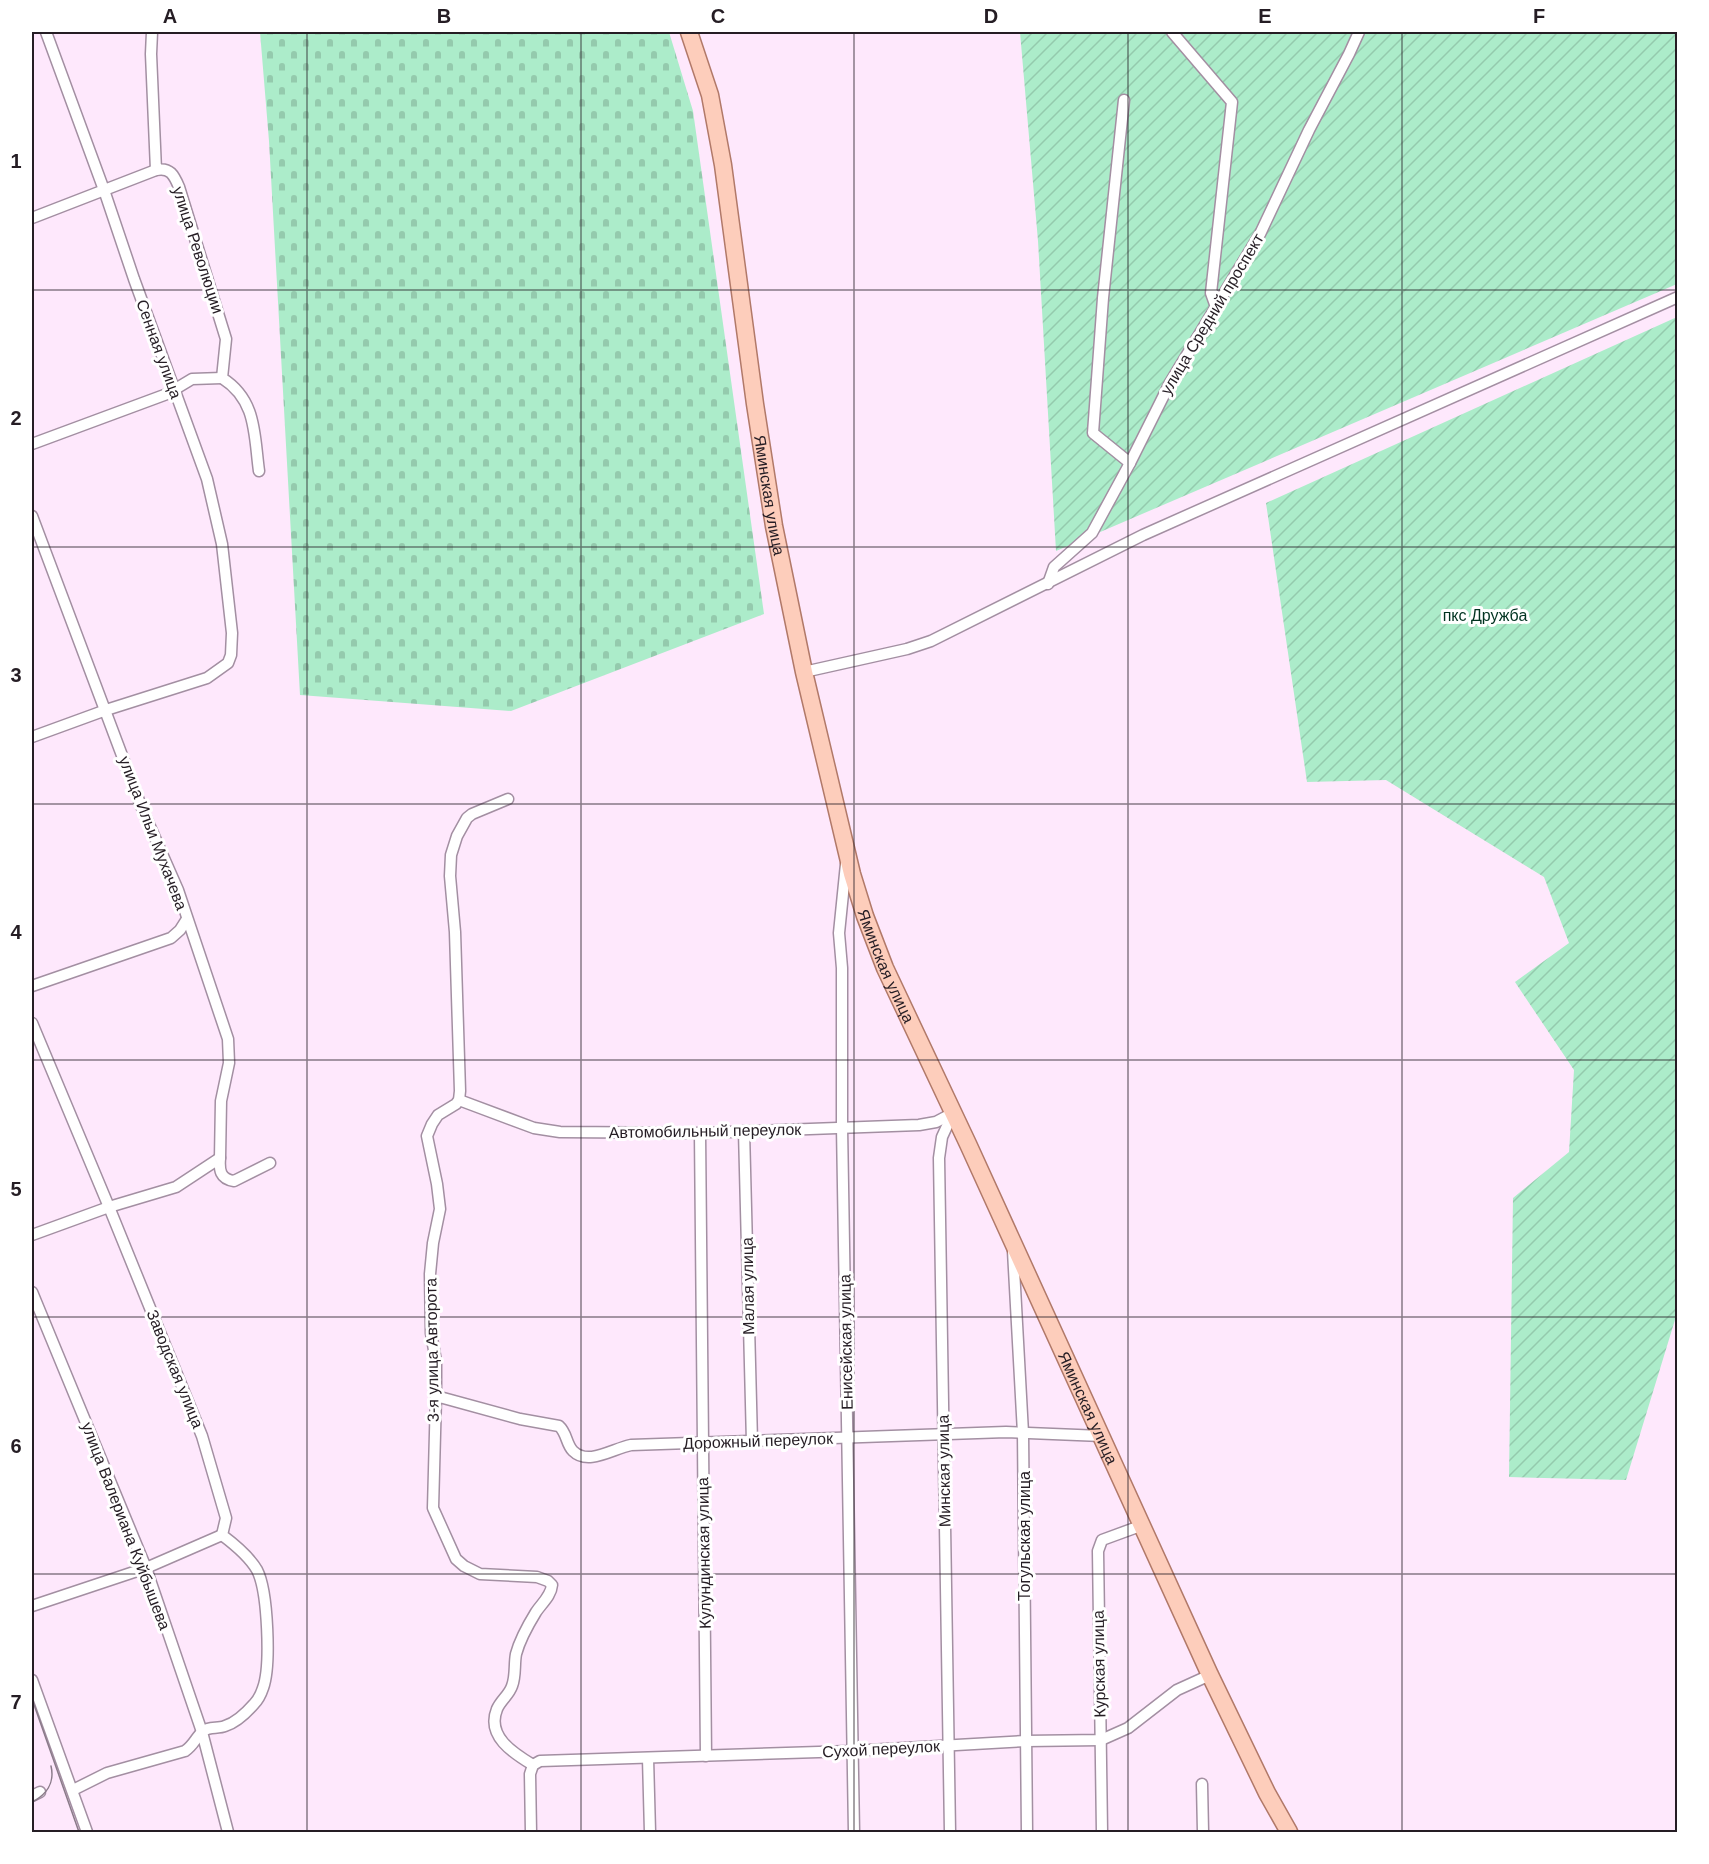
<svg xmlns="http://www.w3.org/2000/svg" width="1709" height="1864" viewBox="0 0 1709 1864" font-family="Helvetica,sans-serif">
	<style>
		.cemetery { fill: url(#cemetery-stones) }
		.garden { fill: url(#garden-furrows) }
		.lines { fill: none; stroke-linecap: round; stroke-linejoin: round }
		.minor-casing { stroke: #a38fa2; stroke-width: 13 }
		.primary-casing { stroke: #b17969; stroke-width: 19 }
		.minor { stroke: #fff; stroke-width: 10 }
		.primary { stroke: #fdcdbb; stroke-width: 16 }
		.tram { stroke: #8a7b89; stroke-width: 1.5 }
		.grid { fill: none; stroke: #251d24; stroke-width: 1.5; stroke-opacity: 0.55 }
		.labels { text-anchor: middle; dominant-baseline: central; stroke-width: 6; stroke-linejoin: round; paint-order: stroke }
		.street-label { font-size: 16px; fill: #251d24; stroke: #fff }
		.park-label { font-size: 16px; fill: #013320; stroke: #fff }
		.neatline { fill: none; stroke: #251d24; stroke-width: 2 }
		.grid-label { font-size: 20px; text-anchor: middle; font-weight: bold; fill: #251d24 }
	</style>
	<defs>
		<pattern id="cemetery-stones" width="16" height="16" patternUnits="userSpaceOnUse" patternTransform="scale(1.5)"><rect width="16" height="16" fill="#acecca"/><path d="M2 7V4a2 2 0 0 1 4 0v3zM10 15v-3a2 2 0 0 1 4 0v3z" fill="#94caad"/></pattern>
		<pattern id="garden-furrows" width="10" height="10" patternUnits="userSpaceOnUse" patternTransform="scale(1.5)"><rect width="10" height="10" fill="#acecca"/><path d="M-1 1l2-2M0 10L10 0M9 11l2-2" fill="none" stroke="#94caad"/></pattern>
	</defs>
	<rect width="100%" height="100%" fill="#fee8fc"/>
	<path class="cemetery" d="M260 32H669L693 111 764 614 511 711 300 695 269 141Z"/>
	<g class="garden">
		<path d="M1020 32H1677V284L1056 551 1038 241Z"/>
		<path d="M1677 317 1678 1310 1626 1480 1509 1477 1513 1198 1569 1152 1574 1070 1515 982 1569 943 1544 877 1386 780 1307 782 1266 503Z"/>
	</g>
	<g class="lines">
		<g class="minor-casing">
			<g id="minor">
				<path d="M152 32 151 54 156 170C170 167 174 175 179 187L226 339 222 378C257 400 254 435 259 471"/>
				<path d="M1172 32 1232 102 1211 293 1216 307"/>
				<path d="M1124 100 1103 298 1093 433 1130 463"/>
				<path d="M32 218 156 170"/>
				<path d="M32 444 167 394 192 379 222 378"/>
				<path d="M32 516 141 806 178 890 228 1039 229 1063 221 1101 220 1158"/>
				<path d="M1048 584 1054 567 1092 533 1130 463 1171 381 1260 234 1309 130 1349 54 1359 32"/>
				<path d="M804 672 907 649 931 641 1143 535 1678 297"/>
				<path d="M32 737 106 710 207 678 228 663 231 655 232 633 222 544 207 479 134 279 104 190 46 32"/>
				<path d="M508 799 472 814 467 818 457 836 451 855 450 876 455 932 460 1091 459 1100 456 1104 438 1115 432 1124 427 1136 437 1184 440 1209 433 1243 430 1274 431 1333 436 1361V1396L433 1508 456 1559 464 1566 480 1574 537 1577 548 1581 552 1585C551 1596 542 1603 536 1612 528 1625 520 1639 516 1654 514 1664 516 1676 512 1686 509 1695 501 1700 497 1709 486 1736 513 1753 533 1765"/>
				<path d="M846 864 839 933 842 968V1127L854 1832"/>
				<path d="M32 986 171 938 180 930 187 919"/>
				<path d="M32 1023 109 1207 202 1436 226 1518 222 1535C234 1544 249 1556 257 1570 268 1591 271 1666 263 1688 261 1694 258 1700 254 1704 247 1712 235 1723 225 1726 218 1729 209 1726 203 1731 196 1737 194 1745 185 1751L107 1773 73 1790"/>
				<path d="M459 1100 534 1128 560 1132 700 1133 919 1125 936 1122 953 1113"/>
				<path d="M744 1131 752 1442"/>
				<path d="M700 1133 706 1756"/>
				<path d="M32 1235 109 1207 176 1187 220 1158C219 1170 220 1179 234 1181L270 1163"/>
				<path d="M1013 1251 1023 1433 1027 1832"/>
				<path d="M32 1292 146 1568 202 1732 228 1832"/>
				<path d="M436 1396 520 1419 559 1426C567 1433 566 1444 573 1451 588 1466 612 1449 631 1445L1006 1432 1102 1436"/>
				<path d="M32 1606 146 1568 222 1535"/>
				<path d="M32 1680 87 1832"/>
				<path d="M648 1758 650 1832"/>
				<path d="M533 1765 540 1761 851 1751 1026 1741 1101 1740 1128 1728 1177 1690 1210 1675"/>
				<path d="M1202 1784 1203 1832"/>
				<path d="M32 1796 40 1792"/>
				<path d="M531 1832 530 1774 533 1765"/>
				<path d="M950 1832 939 1158 942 1137 953 1113"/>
				<path d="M1102 1832 1098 1551 1102 1540 1143 1525"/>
			</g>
		</g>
		<g class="primary-casing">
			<g id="primary">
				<path id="s1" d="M689 32 710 95 723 165 755 404 774 526 804 672 852 874 865 916 885 968 968 1144 1210 1675 1267 1793 1289 1832"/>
			</g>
		</g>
		<use href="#minor" class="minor"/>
		<use href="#primary" class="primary"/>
		<g class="tram">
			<path d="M32 1699 79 1832"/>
			<path d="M32 1802C46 1795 55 1783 51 1766"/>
		</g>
	</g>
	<path class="grid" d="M307 32V1832M581 32V1832M854 32V1832M1128 32V1832M1402 32V1832M32 290H1678M32 547H1678M32 804H1678M32 1060H1678M32 1317H1678M32 1574H1678"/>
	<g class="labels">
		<g class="street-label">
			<text transform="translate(198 250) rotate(72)">улица Революции</text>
			<text transform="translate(1212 314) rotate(-59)">улица Средний проспект</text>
			<text transform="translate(159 349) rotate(70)">Сенная улица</text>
			<text stroke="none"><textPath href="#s1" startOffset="471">Яминская улица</textPath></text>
			<text transform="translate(153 833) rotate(69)">улица Ильи Мухачева</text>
			<text stroke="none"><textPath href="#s1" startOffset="957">Яминская улица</textPath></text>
			<text transform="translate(705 1131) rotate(-1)">Автомобильный переулок</text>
			<text transform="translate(748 1286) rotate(-91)">Малая улица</text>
			<text transform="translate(846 1342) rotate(-91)">Енисейская улица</text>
			<text transform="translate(432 1350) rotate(-91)">3-я улица Авторота</text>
			<text transform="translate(175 1369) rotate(68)">Заводская улица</text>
			<text stroke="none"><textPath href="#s1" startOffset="1443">Яминская улица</textPath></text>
			<text transform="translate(758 1441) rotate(-2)">Дорожный переулок</text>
			<text transform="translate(944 1471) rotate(-91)">Минская улица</text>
			<text transform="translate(126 1526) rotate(69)">улица Валериана Куйбышева</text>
			<text transform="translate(1024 1536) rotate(-90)">Тогульская улица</text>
			<text transform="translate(704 1553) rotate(-91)">Кулундинская улица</text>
			<text transform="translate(1099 1664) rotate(-91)">Курская улица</text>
			<text transform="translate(881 1749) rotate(-3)">Сухой переулок</text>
		</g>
		<g class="park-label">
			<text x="1485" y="615">пкс Дружба</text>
		</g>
	</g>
	<rect width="1709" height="1864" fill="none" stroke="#ffffff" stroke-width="66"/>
	<rect x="33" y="33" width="1643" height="1798" class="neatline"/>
	<g class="grid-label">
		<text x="170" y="23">A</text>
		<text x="444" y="23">B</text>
		<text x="718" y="23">C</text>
		<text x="991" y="23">D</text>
		<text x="1265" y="23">E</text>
		<text x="1539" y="23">F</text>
		<text x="16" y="168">1</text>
		<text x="16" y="425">2</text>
		<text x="16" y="682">3</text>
		<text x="16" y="939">4</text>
		<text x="16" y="1196">5</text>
		<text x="16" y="1453">6</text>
		<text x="16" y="1709">7</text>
	</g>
</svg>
